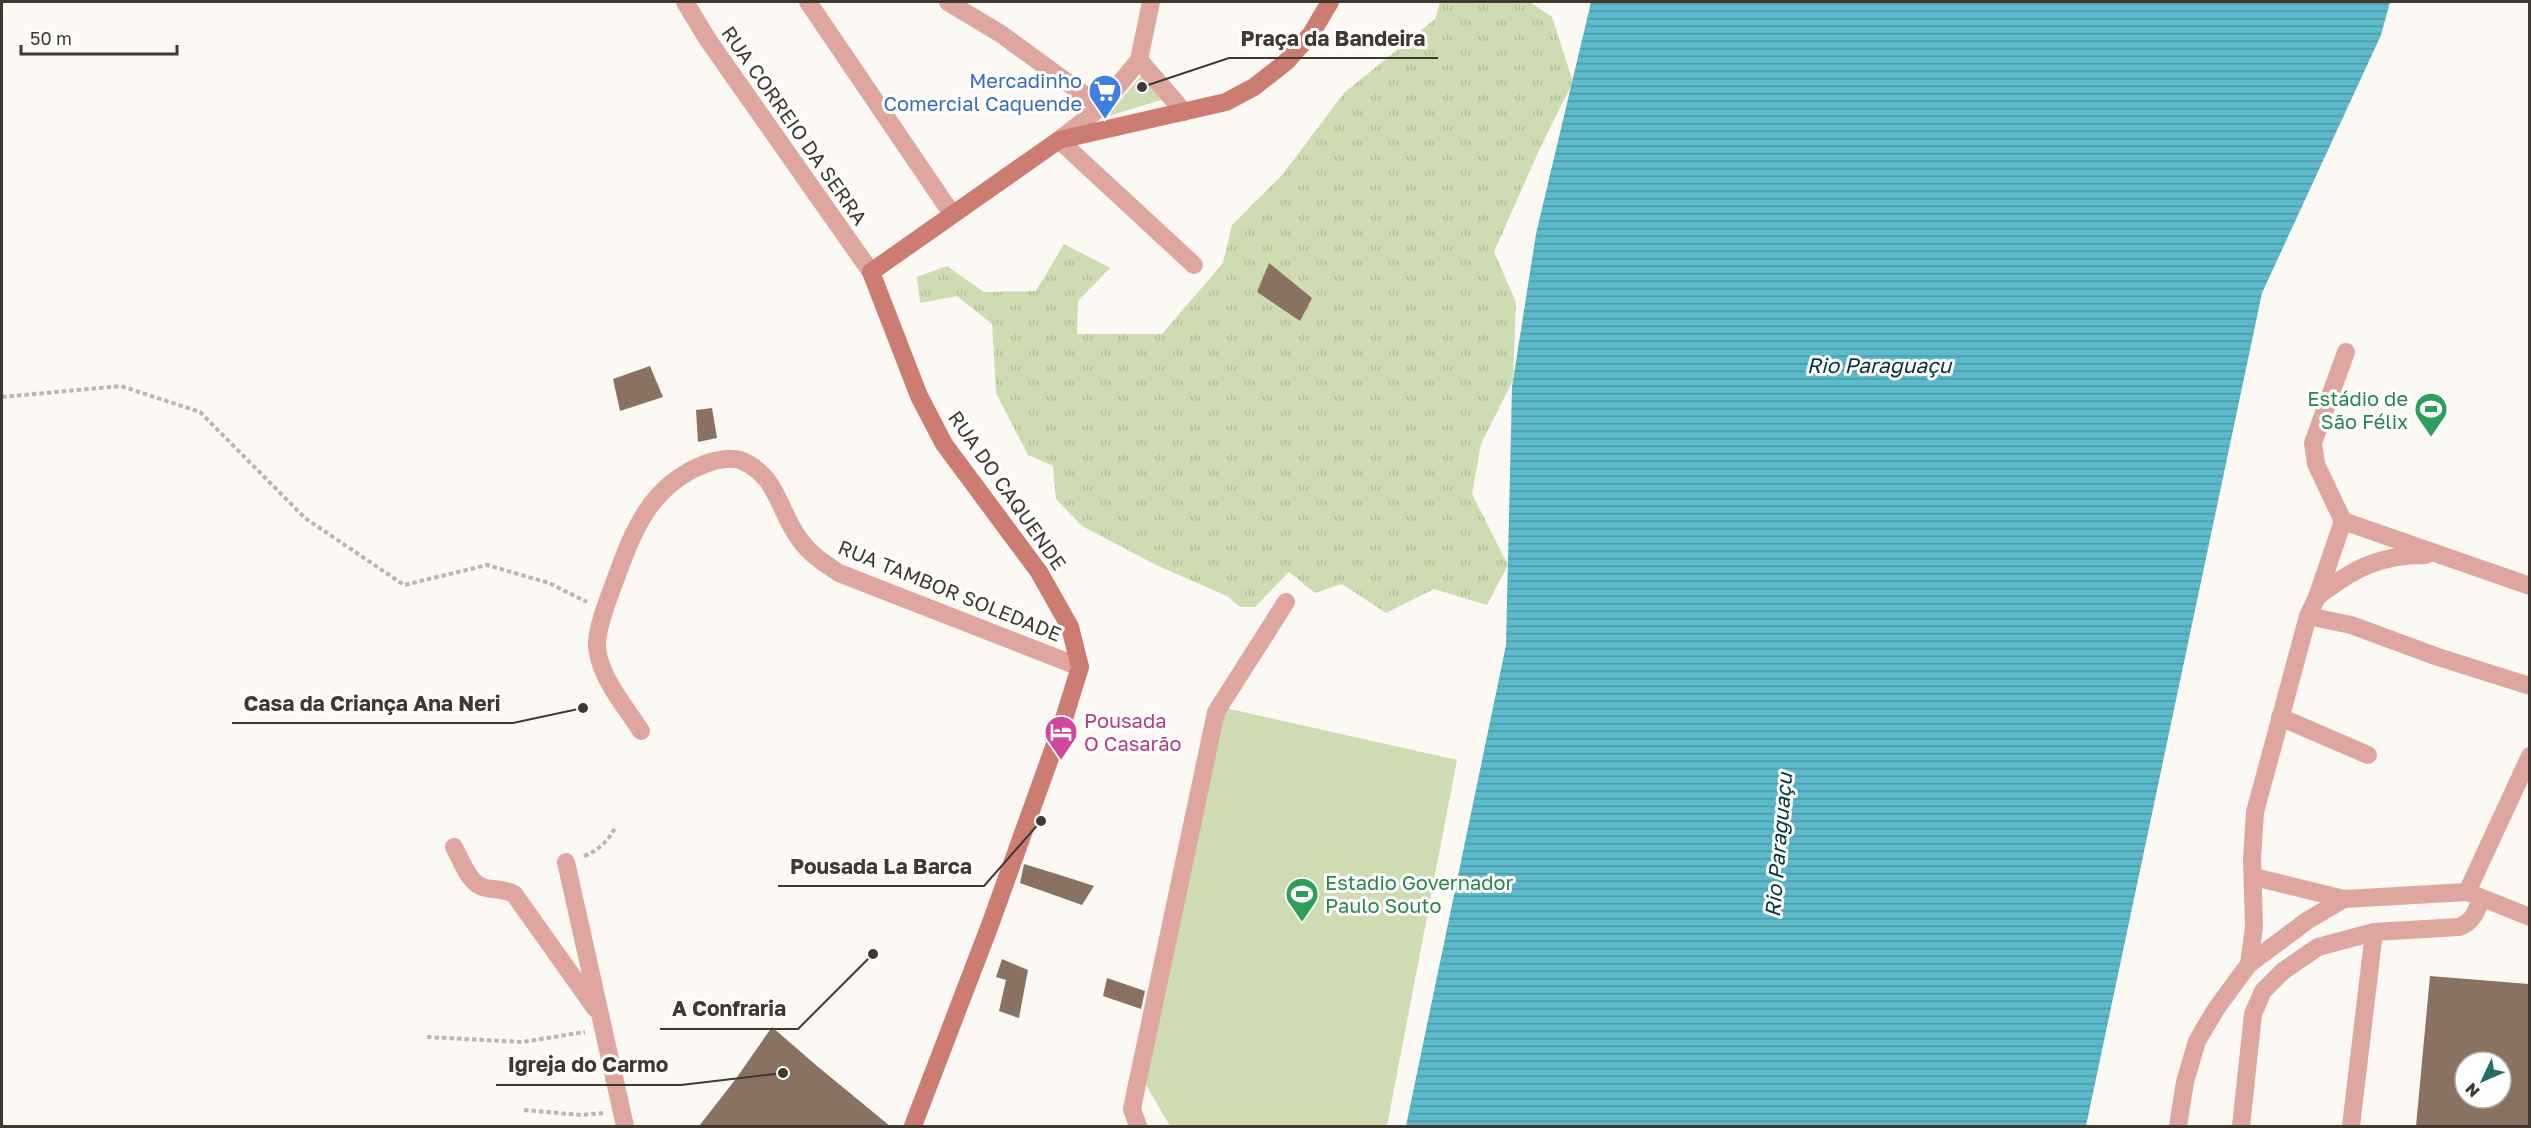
<svg xmlns="http://www.w3.org/2000/svg" width="2531" height="1128" viewBox="0 0 2531 1128" font-family="'Golos Text',sans-serif">
	<style>
		.grass { fill: url(#grass-tufts) }
		.green { fill: #cfdcb2 }
		.water { fill: url(#water-rules) }
		.building { fill: #897262; fill-rule: evenodd }
		.lines { fill: none; stroke-linecap: round; stroke-linejoin: round }
		.path { stroke: #bbb6b1; stroke-width: 4; stroke-dasharray: 4.5 3; stroke-linecap: butt }
		.street { stroke: #dea69e; stroke-width: 18 }
		.secondary { stroke: #cd7c71; stroke-width: 18 }
		.labels { text-anchor: middle; dominant-baseline: central; stroke-width: 6; stroke-linejoin: round; paint-order: stroke }
		.shop-label { font-size: 20px; fill: #366cbe; stroke: #fff; text-anchor: end }
		.street-label { font-size: 20px; fill: #403930; stroke: #fff }
		.leisure-label { font-size: 20px; fill: #27864d; stroke: #fff; text-anchor: end }
		.hotel-label { font-size: 20px; fill: #b23c85; stroke: #fff; text-anchor: start }
		.water-label { font-size: 21px; font-style: italic; fill: #05343b; stroke: #fff }
		.leader { fill: none; stroke: #403930; stroke-width: 2 }
		.callout-dot { fill: #403930; stroke: #fff; stroke-width: 2 }
		.callout-label { font-size: 21px; text-anchor: middle; font-weight: bold; fill: #403930; stroke: #fff; stroke-width: 6; stroke-linejoin: round; paint-order: stroke }
	</style>
	<defs>
		<pattern id="grass-tufts" width="24" height="20" patternUnits="userSpaceOnUse" patternTransform="scale(1.5)"><rect width="24" height="20" fill="#cfdcb2"/><path d="M3 7l-1-3M5 7V3M7 7l1-3M15 17l-1-3M17 17v-4M19 17l1-3" fill="none" stroke="#b3be99"/></pattern>
		<pattern id="water-rules" width="6" height="5" patternUnits="userSpaceOnUse" patternTransform="scale(1.5)"><rect width="6" height="5" fill="#5cbacb"/><path d="M0 2.5h6" fill="none" stroke="#4d98a5"/></pattern>
	</defs>
	<rect width="100%" height="100%" fill="#fcf8f4"/>
	<path class="grass" d="M1440 2H1530L1552 17 1573 82 1541 146 1494 252 1516 302 1513 380 1481 444 1472 494 1508 565 1487 605 1434 589 1386 613 1342 584 1315 593 1289 572 1255 607H1240L1227 596 1156 565 1082 526 1056 499 1053 466 1028 455 996 393 992 324 957 296 920 303 917 277 947 266 984 292 1036 291 1064 244 1110 268 1078 301 1077 334H1162L1223 263 1232 225 1283 174 1344 93 1435 19Z"/>
	<g class="green">
		<path d="M1141 76 1164 99 1106 117Z"/>
		<path d="M1221 707 1457 760 1387 1126H1170L1146 1085Z"/>
	</g>
	<path class="water" d="M1591 2H2390L2381 35 2262 293 2086 1126H1406L1506 645 1512 387 1536 234Z"/>
	<g class="building">
		<path d="M1269 263 1312 298 1300 321 1257 292Z"/>
		<path d="M650 366 663 397 620 411 613 379Z"/>
		<path d="M712 408 717 438 698 442 696 410Z"/>
		<path d="M1024 864 1060 875 1094 886 1082 905 1020 883Z"/>
		<path d="M1002 959 1028 970 1019 1018 999 1011 1006 980 996 977Z"/>
		<path d="M2430 976 2529 984V1126H2416ZM2465 1062H2501V1098H2465Z"/>
		<path d="M1107 978 1145 991 1141 1009 1103 996Z"/>
		<path d="M772 1027 817 1066 890 1126H699L735 1080Z"/>
	</g>
	<g class="lines">
		<g class="path">
			<path d="M2 397 121 386 200 412 305 518 404 585 487 565 549 583 587 602"/>
			<path d="M584 856C599 850 607 842 615 828"/>
			<path d="M427 1037 522 1042 585 1032"/>
			<path d="M524 1110 581 1115 603 1113"/>
		</g>
		<g class="street">
			<path d="M685 2 708 40 871 272"/>
			<path d="M808 2 952 214"/>
			<path d="M948 2 1001 34 1101 107"/>
			<path d="M1139 60 1151 2"/>
			<path d="M1184 112 1139 60 1101 107 1059 140 1194 265"/>
			<path d="M2346 352 2313 443 2316 464 2343 521 2530 586"/>
			<path d="M2317 597C2354 568 2379 555 2426 555"/>
			<path d="M2308 616 2351 625 2438 657 2530 686"/>
			<path d="M2280 717 2368 755"/>
			<path d="M641 731C625 706 600 678 597 647 596 630 607 602 613 586 632 534 648 486 705 464 715 460 730 457 740 460 776 474 778 507 796 534 807 552 822 562 839 573L1080 667"/>
			<path d="M454 847C462 861 469 885 486 888 496 890 505 889 514 894L595 1008"/>
			<path d="M566 862 625 1126"/>
			<path d="M2254 877 2344 899 2467 892 2530 917"/>
			<path d="M2467 892 2530 756"/>
			<path d="M2249 964 2308 920 2344 899"/>
			<path d="M1138 1126 1132 1109 1135 1094 1216 712 1286 602"/>
			<path d="M2178 1126 2185 1082 2197 1041 2216 1009 2249 964 2254 927 2252 858 2255 812 2308 616 2317 597 2343 521"/>
			<path d="M2241 1126 2253 1014 2263 991 2283 971 2318 947 2374 932 2459 927C2473 922 2477 911 2481 898"/>
			<path d="M2351 1126 2374 932"/>
		</g>
		<path class="secondary" d="M913 1126 990 925 1063 722 1080 667 1070 627 1039 572 944 444 919 396 871 272 1059 140 1226 102 1254 87 1286 62 1311 34 1330 2"/>
	</g>
	<defs>
		<g id="supermarket-pin" transform="scale(1.725)"><path d="M0 17L-7.5 6A9.5 9.5 0 1 1 7.5 6Z" fill="#3f7fe0" stroke="#fff"/><path d="M-6-5.5h2.5l.6 2H6L4.5 2H-2.5L-4.4-4H-6ZM-1.5 3.2a1.3 1.3 0 1 0 .1 0ZM3 3.2a1.3 1.3 0 1 0 .1 0Z" fill="#fff"/></g>
		<g id="stadium-pin" transform="scale(1.725)"><path d="M0 17L-7.5 6A9.5 9.5 0 1 1 7.5 6Z" fill="#2e9e5b" stroke="#fff"/><path d="M0-5a6.5 5 0 1 0 0 10a6.5 5 0 1 0 0-10ZM-3.5-1.8h7v3.6h-7Z" fill="#fff"/></g>
		<g id="hotel-pin" transform="scale(1.725)"><path d="M0 17L-7.5 6A9.5 9.5 0 1 1 7.5 6Z" fill="#d1479c" stroke="#fff"/><path d="M-6-4.5h1.5V1H6V5H4.5V3h-9V5H-6ZM-4 0a1.8 1.8 0 1 1 3.6 0ZM.5 0V-2.5h3Q6-2.5 6 0Z" fill="#fff"/></g>
	</defs>
	<g fill-rule="evenodd">
		<use href="#supermarket-pin" x="1105" y="91"/>
		<use href="#stadium-pin" x="2431" y="409"/>
		<use href="#hotel-pin" x="1061" y="732"/>
		<use href="#stadium-pin" x="1302" y="894"/>
	</g>
	<g class="labels">
		<g class="shop-label">
			<text x="1082" y="80">Mercadinho<tspan x="1082" dy="23">Comercial Caquende</tspan></text>
		</g>
		<g class="street-label">
			<text transform="translate(795 125) rotate(55)">RUA CORREIO DA SERRA</text>
			<text transform="translate(1008 490) rotate(55)">RUA DO CAQUENDE</text>
			<text transform="translate(950 590) rotate(22)">RUA TAMBOR SOLEDADE</text>
		</g>
		<g class="leisure-label">
			<text x="2408" y="398">Estádio de<tspan x="2408" dy="23">São Félix</tspan></text>
			<text x="1325" y="882" text-anchor="start">Estadio Governador<tspan x="1325" dy="23">Paulo Souto</tspan></text>
		</g>
		<g class="hotel-label">
			<text x="1084" y="720">Pousada<tspan x="1084" dy="23">O Casarão</tspan></text>
		</g>
		<g class="water-label">
			<text x="1879" y="365">Rio Paraguaçu</text>
			<text transform="translate(1778 845) rotate(-85)">Rio Paraguaçu</text>
		</g>
	</g>
	<path class="leader" d="M1142 87L1229 58H1438M583 708L513 723H232M1041 821L984 886H778M873 954L798 1029H660M783 1073L681 1085H496"/>
	<g class="callout-dot">
		<circle cx="1142" cy="87" r="6"/>
		<circle cx="583" cy="708" r="6"/>
		<circle cx="1041" cy="821" r="6"/>
		<circle cx="873" cy="954" r="6"/>
		<circle cx="783" cy="1073" r="6"/>
	</g>
	<g class="callout-label">
		<text x="1333" y="46">Praça da Bandeira</text>
		<text x="372" y="711">Casa da Criança Ana Neri</text>
		<text x="881" y="874">Pousada La Barca</text>
		<text x="729" y="1016">A Confraria</text>
		<text x="588" y="1072">Igreja do Carmo</text>
	</g>
	<rect width="2531" height="1128" fill="none" stroke="#403930" stroke-width="6"/>
	<g transform="translate(2483 1080) rotate(226)"><circle r="28" fill="#ffffff" stroke="#b3b0ac" stroke-width="1.5"/>
	<path d="M0-4.5L10 22L0 15L-10 22Z" fill="#236e6b"/>
	<text y="-9" font-size="16" font-weight="bold" text-anchor="middle" fill="#403930">N</text>
	</g>
	<path d="M21 45v9h156v-9" fill="none" stroke="#403930" stroke-width="3"/>
	<text x="30" y="45" font-size="18" fill="#403930" stroke="#ffffff" stroke-width="4.5" paint-order="stroke">50 m</text>
</svg>
